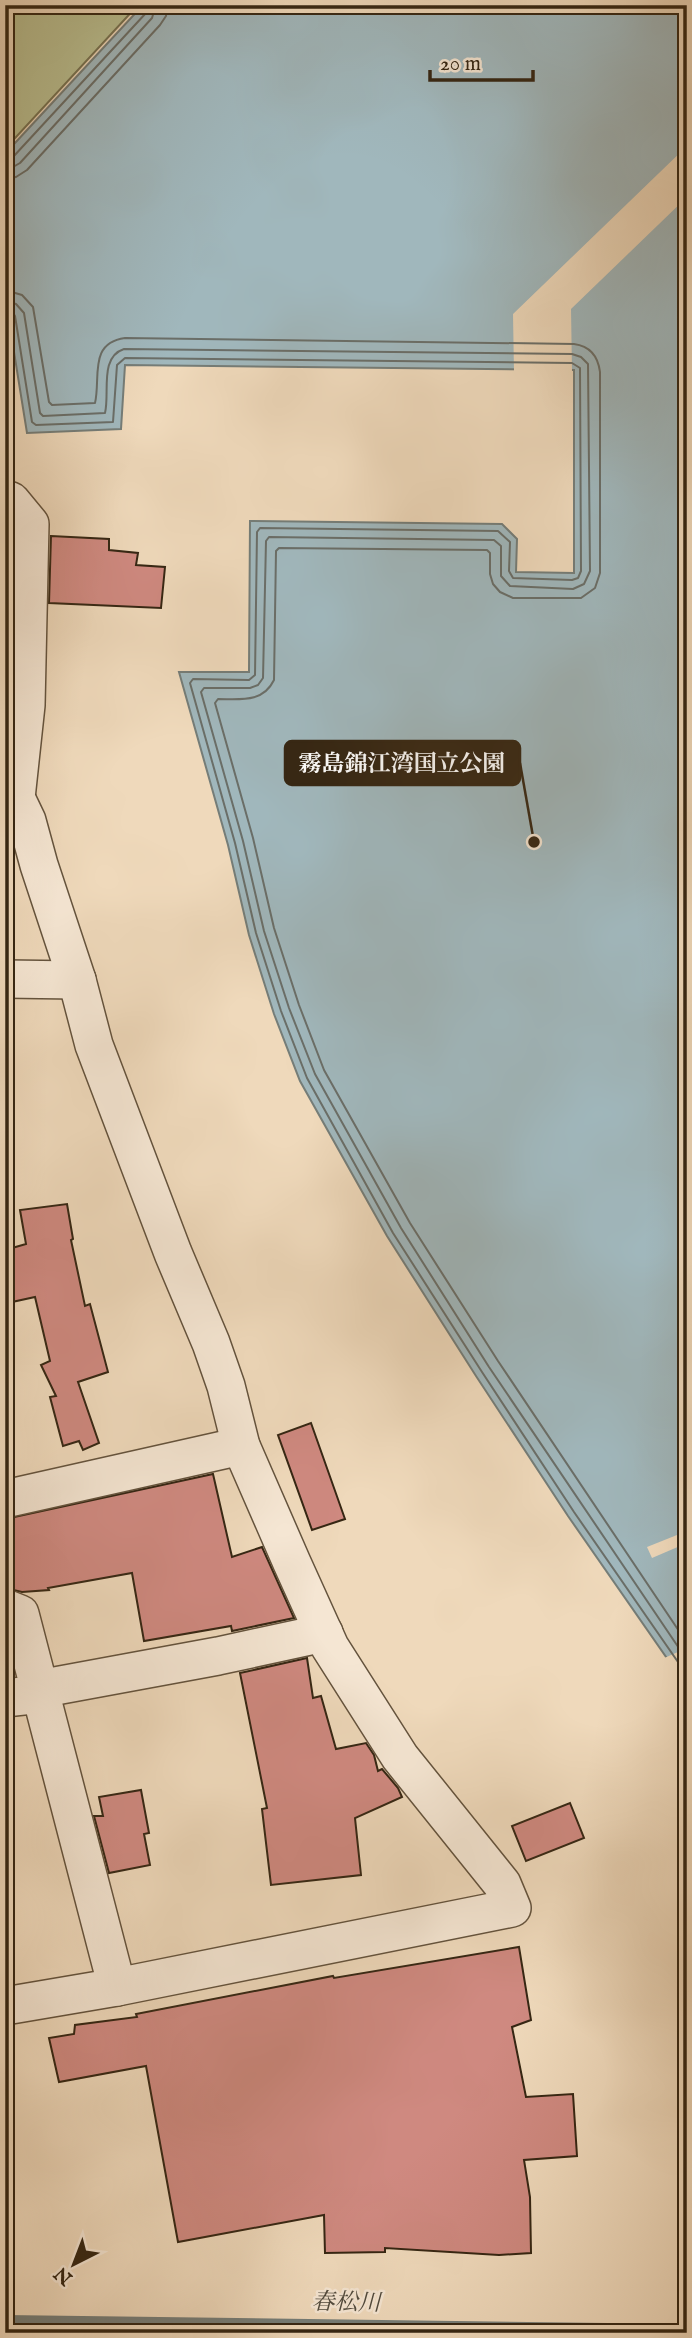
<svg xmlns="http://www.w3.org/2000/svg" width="692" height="2338" viewBox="0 0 692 2338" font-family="'IM FELL English','Noto Serif JP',serif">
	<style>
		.green { fill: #b9bf91; stroke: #777252; stroke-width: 2 }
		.water { fill: #a0b7bc; stroke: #757d78; stroke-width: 2 }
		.pier { fill: #efd9bb }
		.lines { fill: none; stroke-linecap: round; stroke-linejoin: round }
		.shore { stroke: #6a6e68; stroke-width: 2 }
		.stream { stroke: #757d78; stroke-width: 10 }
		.building { fill: #cf8980; stroke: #352613; stroke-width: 2 }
		.street-casing { stroke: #64533d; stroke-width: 40 }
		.street { stroke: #f5e6d3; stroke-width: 37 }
		.labels { text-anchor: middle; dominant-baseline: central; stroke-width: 5; stroke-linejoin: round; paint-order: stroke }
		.water-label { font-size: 23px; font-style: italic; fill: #504a3d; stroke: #f5e6d3 }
		.leader { fill: none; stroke: #352613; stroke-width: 2.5 }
		.callout-dot { fill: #352613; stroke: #f5e6d3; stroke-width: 2.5 }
		.callout { fill: #352613; stroke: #352613; stroke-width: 2.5 }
		.callout-label { font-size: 23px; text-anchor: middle; font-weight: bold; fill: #fff }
	</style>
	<rect width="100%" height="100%" fill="#efd9bb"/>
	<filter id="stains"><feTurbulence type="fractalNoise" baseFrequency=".00286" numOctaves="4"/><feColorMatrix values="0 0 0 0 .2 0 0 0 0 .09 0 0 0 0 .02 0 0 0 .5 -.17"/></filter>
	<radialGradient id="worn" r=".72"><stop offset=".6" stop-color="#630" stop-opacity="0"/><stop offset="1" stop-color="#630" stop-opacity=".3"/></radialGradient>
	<path class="green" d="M5 5H138L5 149Z"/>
	<path class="water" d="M143 5H687V1687L568 1516 476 1376 387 1236 300 1081 274 1014 249 935 228 845 179 672H249L250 521 502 524 517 539 516 572 574 573V370L125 365 121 429 27 433 5 296V156L15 143Z"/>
	<g class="pier">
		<path d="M687 146V197L571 309 572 372H514L513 314Z"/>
		<path d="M687 1531V1543L652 1558 647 1547Z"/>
		<path d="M687 1648V1690L662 1659Z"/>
	</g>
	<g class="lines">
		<g class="shore">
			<path d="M5 159 13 157 146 13 148 5"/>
			<path d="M5 168 13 167 20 163 152 18 156 5"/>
			<path d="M5 179 16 177 27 170 160 25 166 16 167 5"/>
			<path d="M5 290 22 295 33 307 49 402 52 405 95 403C101 378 88 343 125 338L574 344C589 346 598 356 600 372V573L595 588 581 598H513L500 592 493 584 490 574V553L487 550 279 548 276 551 274 680C263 703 240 699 218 699L215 703 253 838 274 928 299 1005 324 1070 410 1223 498 1361 687 1643"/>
			<path d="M5 301 16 304 24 313 40 413 43 416 105 413C110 393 99 357 124 349L572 354 581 357 588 364 590 571 584 584 573 589 510 586 501 576V546L494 540 269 537 266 541 263 678 258 685 250 688H204L201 692 243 841 264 931 289 1008 315 1074 401 1228 489 1367 687 1660"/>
			<path d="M5 310 12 311 15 316 32 422 36 425 113 422 117 365 125 358 572 363 580 368 581 571 578 578 572 580 513 578 509 571 510 542 498 531 260 528 257 532 255 675 249 680 193 679 190 683 235 843 256 933 281 1011 307 1078 393 1233 482 1372 574 1512 687 1675"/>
		</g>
		<path class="stream" d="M5 2320 687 2329"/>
	</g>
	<g class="building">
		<path d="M51 536 109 539V550L138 553 136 565 165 567 161 608 49 603Z"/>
		<path d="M67 1204 73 1239 71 1240 85 1306 90 1304 108 1372 78 1382 99 1443 83 1450 79 1441 63 1446 50 1397 56 1396 41 1365 50 1361 35 1297 12 1302 5 1273V1250L26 1244 20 1210Z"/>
		<path d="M311 1423 345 1519 312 1530 278 1435Z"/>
		<path d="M213 1474 232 1557 262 1547 294 1618 232 1631 231 1626 144 1641 132 1573 48 1588 49 1590 22 1592 5 1588V1519Z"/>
		<path d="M307 1658 313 1698 321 1696 336 1749 366 1743 374 1755 378 1771 382 1769 398 1788 402 1797 355 1818 361 1875 271 1885 262 1809 267 1808 240 1673Z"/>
		<path d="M141 1790 149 1833 144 1834 150 1865 109 1873 94 1816H103L99 1797Z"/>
		<path d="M570 1803 584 1838 526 1861 512 1826Z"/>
		<path d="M519 1947 531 2020 512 2027 526 2097 573 2094 577 2156 524 2160 530 2197 531 2253 499 2255 385 2248V2252L325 2253 324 2215 178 2242 146 2066 59 2082 49 2038 74 2034 75 2025 137 2017 136 2014 333 1976 334 1978Z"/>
	</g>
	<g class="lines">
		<g class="street-casing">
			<g id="street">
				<path d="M5 499 11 501 30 524 26 705 16 798 5 799"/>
				<path d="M5 979 77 980"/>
				<path d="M5 1499 241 1446"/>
				<path d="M5 1608 20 1614 117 1987"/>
				<path d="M39 1689 218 1656 324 1633"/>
				<path d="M5 1698 41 1694"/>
				<path d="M5 2006 117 1987 512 1908 502 1884 400 1757 330 1647 292 1563 241 1446 226 1386 211 1343 173 1253 94 1045 77 980 39 865 27 821 16 798"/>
			</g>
		</g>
		<use href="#street" class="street"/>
	</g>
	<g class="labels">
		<g class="water-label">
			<text transform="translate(346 2303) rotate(1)">春松川</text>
		</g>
	</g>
	<path class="leader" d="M534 842L520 763"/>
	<circle class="callout-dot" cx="534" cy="842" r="7"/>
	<rect class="callout" x="285" y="741" width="235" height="44" rx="7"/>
	<g class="callout-label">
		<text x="402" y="771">霧島錦江湾国立公園</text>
	</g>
	<rect width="692" height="2338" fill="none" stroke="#efd9bb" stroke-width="28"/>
	<rect x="7" y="7" width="678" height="2324" fill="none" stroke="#352613" stroke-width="3.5"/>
	<rect x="14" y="14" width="664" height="2310" fill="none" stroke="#352613" stroke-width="2"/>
	<g transform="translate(74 2264) rotate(222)" stroke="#f5e6d3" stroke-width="5" paint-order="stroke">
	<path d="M0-5L12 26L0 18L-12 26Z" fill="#352613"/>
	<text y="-10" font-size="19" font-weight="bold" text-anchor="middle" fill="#352613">N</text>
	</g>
	<path d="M430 70v10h103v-10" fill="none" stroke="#352613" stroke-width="3.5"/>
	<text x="440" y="70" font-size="21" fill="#352613" stroke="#f5e6d3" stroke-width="5" paint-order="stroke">20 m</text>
	<rect width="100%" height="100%" filter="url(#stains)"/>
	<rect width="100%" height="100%" fill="url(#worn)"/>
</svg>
